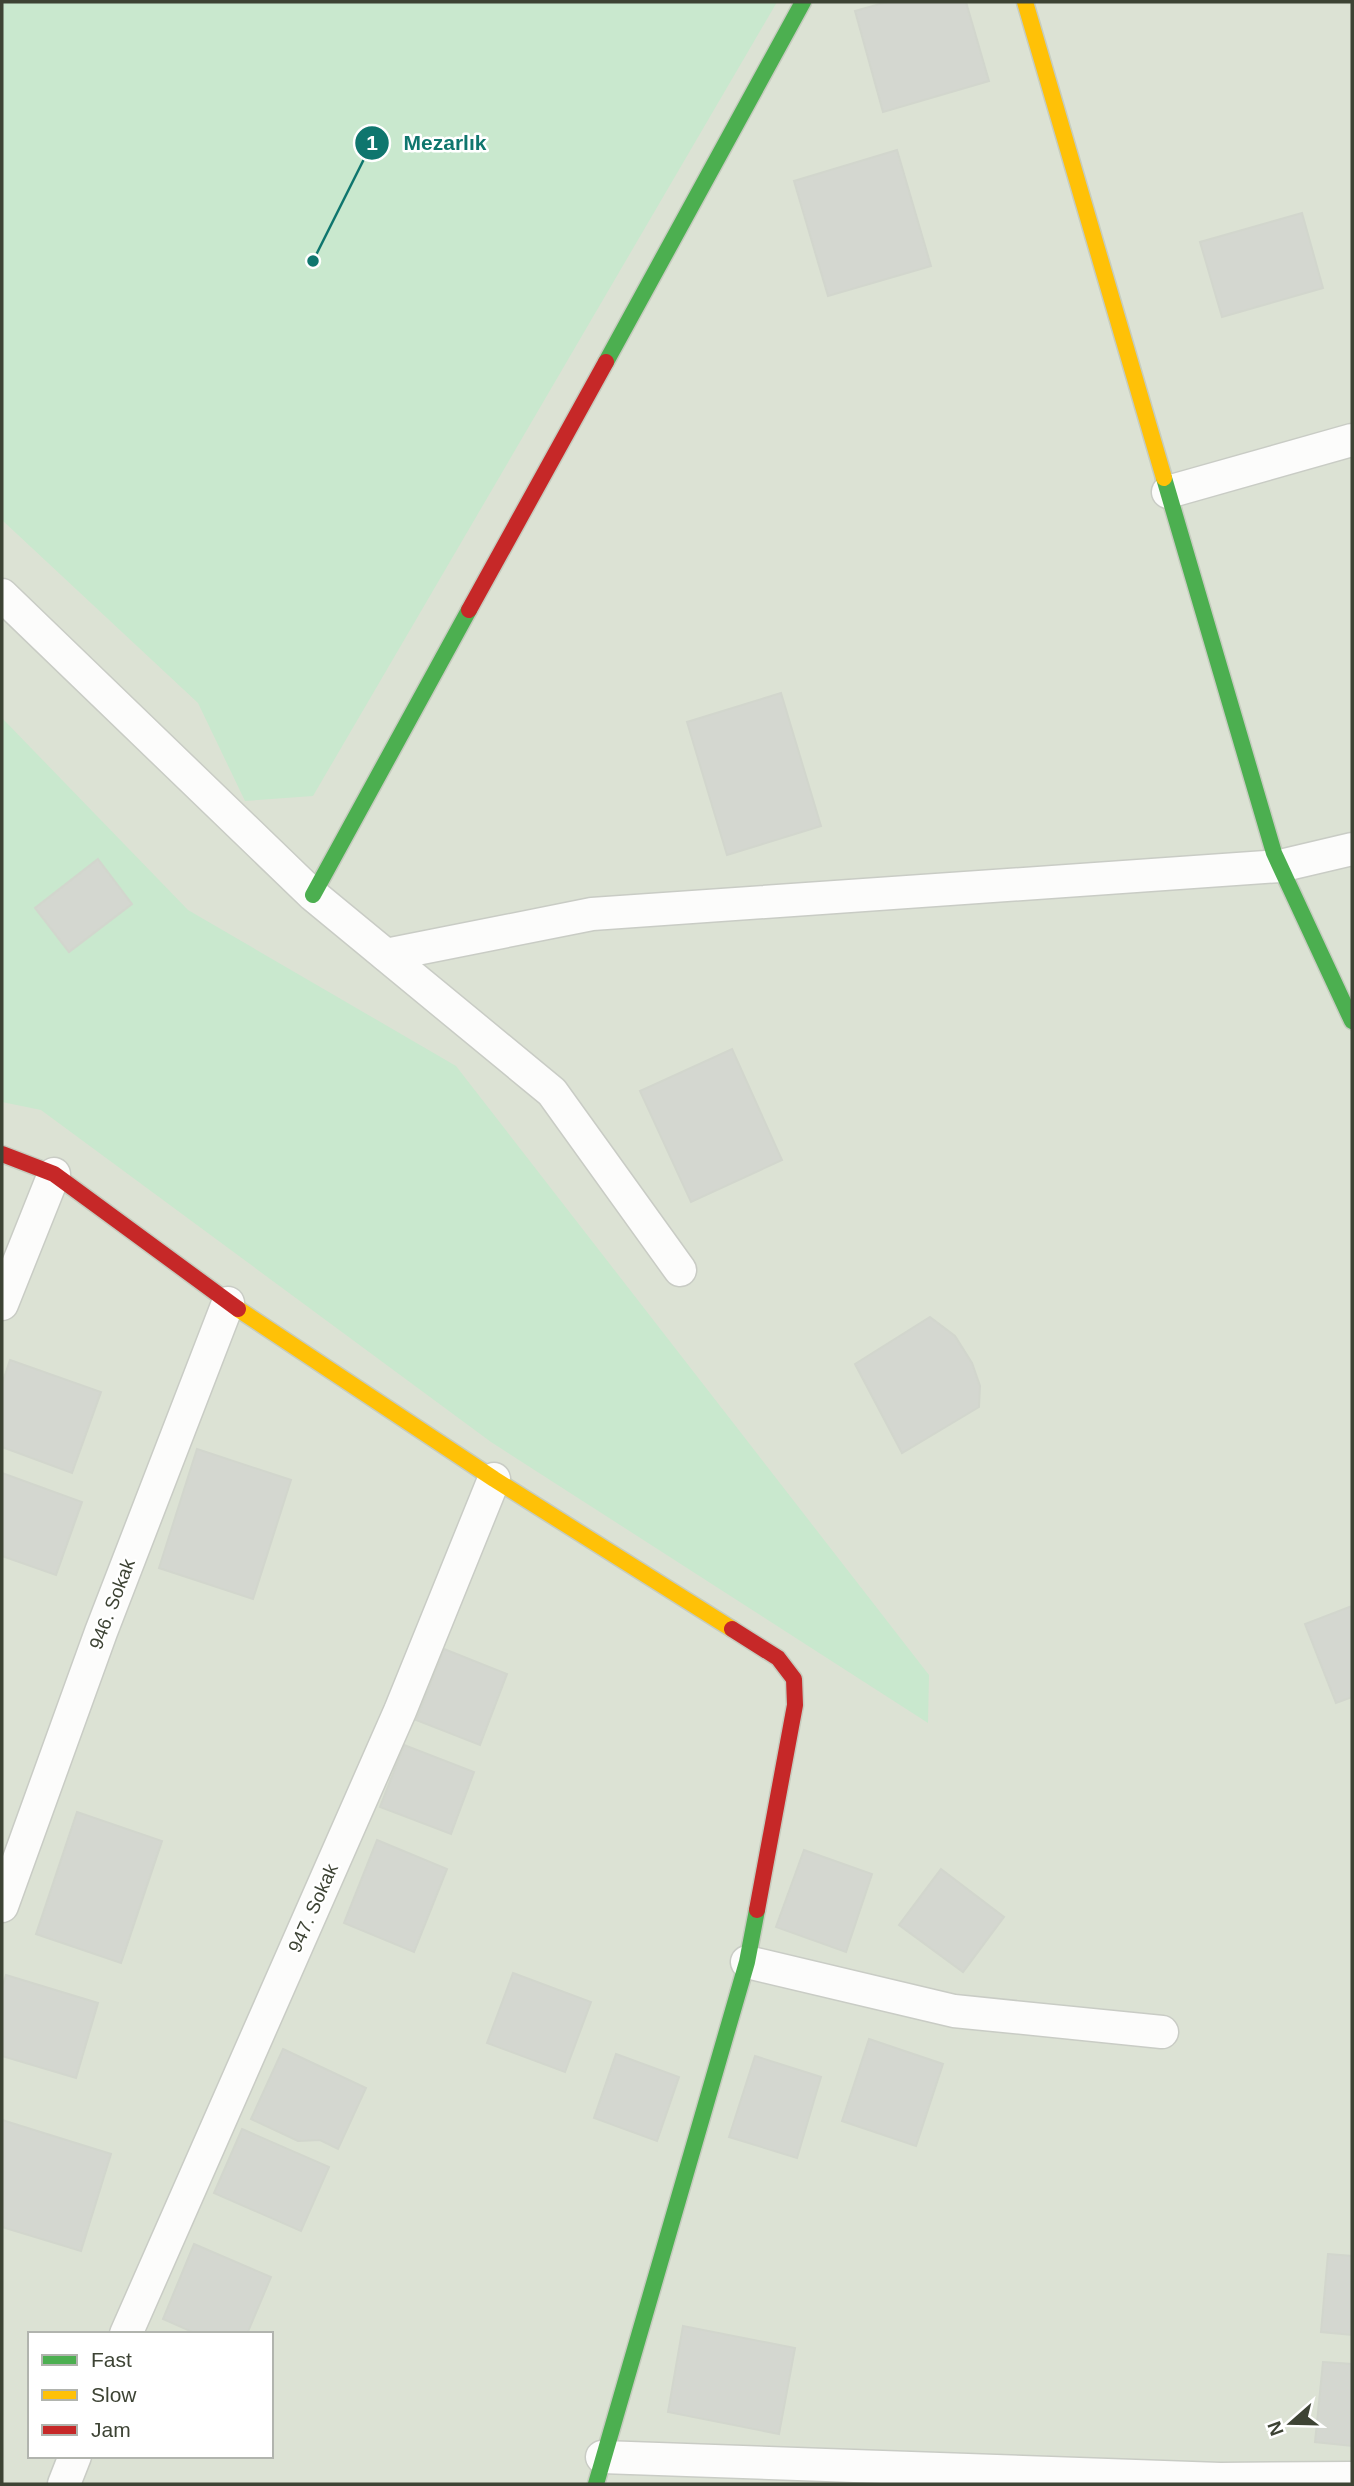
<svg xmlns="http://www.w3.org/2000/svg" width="1354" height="2486" viewBox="0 0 1354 2486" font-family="Helvetica,sans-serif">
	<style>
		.residential { fill: #dce2d4; fill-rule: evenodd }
		.green { fill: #c9e8ce }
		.building { fill: #d4d7d0; stroke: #d2d6cd; stroke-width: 2 }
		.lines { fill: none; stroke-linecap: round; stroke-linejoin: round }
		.street-casing { stroke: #c9ccc5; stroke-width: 35 }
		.fast-casing { stroke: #c6ccbf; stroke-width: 19 }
		.slow-casing { stroke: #c6ccbf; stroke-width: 19 }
		.jam-casing { stroke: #c6ccbf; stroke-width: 19 }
		.street { stroke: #fcfcfb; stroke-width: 32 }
		.fast { stroke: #4caf50; stroke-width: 16 }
		.slow { stroke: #ffc107; stroke-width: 16 }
		.jam { stroke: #c62828; stroke-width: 16 }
		.labels { text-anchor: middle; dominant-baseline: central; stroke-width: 5; stroke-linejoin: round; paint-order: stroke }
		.street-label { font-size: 19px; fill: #3d4334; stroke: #fff }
		.leader { fill: none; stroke: #0f766e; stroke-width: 2.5 }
		.callout-dot { fill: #0f766e; stroke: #fff; stroke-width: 2.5 }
		.mark-label { font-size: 21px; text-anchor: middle; font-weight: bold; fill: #fff }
		.callout-label { font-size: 21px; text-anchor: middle; font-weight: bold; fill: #0f766e; stroke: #fff; stroke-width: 5; stroke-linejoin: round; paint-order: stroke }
	</style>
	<rect width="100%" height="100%" fill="#ebeee7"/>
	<path class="residential" d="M2 2H1352V2484H2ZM30 2334H271V2456H30Z"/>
	<g class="green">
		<path d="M2 2H777L313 796 245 801 198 703 2 520Z"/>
		<path d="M2 718 188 910 456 1066 929 1675 928 1723 491 1442 41 1110 2 1102Z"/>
	</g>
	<g class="building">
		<path d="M887 2H966L989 81 883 112 855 11Z"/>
		<path d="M897 150 931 266 828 296 794 181Z"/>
		<path d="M1302 213 1323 288 1222 317 1200 242Z"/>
		<path d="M781 693 821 826 727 855 687 722Z"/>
		<path d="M98 859 132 904 69 952 35 908Z"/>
		<path d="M732 1049 782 1160 691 1202 640 1091Z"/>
		<path d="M930 1317 955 1336 972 1363 980 1386 979 1407 902 1453 855 1364Z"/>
		<path d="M10 1360 101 1392 72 1473 2 1447V1384Z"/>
		<path d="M197 1449 291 1480 253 1599 159 1568Z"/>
		<path d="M2 1473 82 1502 56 1575 2 1556Z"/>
		<path d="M1352 1606V1697L1336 1703 1305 1624Z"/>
		<path d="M444 1649 507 1674 480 1745 416 1720Z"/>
		<path d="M404 1745 474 1772 451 1834 380 1807Z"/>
		<path d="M77 1812 162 1841 121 1963 36 1934Z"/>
		<path d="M377 1840 447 1869 414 1952 344 1923Z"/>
		<path d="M804 1850 872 1874 846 1952 776 1927Z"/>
		<path d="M941 1869 1004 1917 963 1972 899 1925Z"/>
		<path d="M513 1973 591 2002 565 2072 487 2043Z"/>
		<path d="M6 1975 98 2003 76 2078 2 2056V1988Z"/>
		<path d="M869 2039 943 2064 916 2146 842 2121Z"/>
		<path d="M283 2049 366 2088 338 2149 320 2140 298 2141 251 2119Z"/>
		<path d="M616 2054 679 2077 657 2141 594 2118Z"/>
		<path d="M755 2056 821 2077 797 2158 729 2137Z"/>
		<path d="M2 2120 111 2154 81 2251 2 2227Z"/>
		<path d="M242 2129 329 2167 301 2231 214 2193Z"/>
		<path d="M194 2244 271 2277 247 2334H197L163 2319Z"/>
		<path d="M1328 2254 1352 2256V2335L1321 2332Z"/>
		<path d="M683 2326 795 2348 779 2434 668 2412Z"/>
		<path d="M1323 2362 1352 2364V2446L1315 2442Z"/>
	</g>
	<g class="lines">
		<g class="street-casing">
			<g id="street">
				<path d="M1168 492 1352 440"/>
				<path d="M2 595 313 895 552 1092 680 1270"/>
				<path d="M386 955 592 914 1280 866 1352 849"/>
				<path d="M2 1304 54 1174"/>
				<path d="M2 1906 101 1632 228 1303"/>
				<path d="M747 1962 954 2011 1162 2032"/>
				<path d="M126 2334 400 1711 494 1479"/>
				<path d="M602 2457 1220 2479 1352 2478"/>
				<path d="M64 2484 75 2456"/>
			</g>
		</g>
		<g class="fast-casing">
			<g id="fast">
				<path d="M606 362 803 2"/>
				<path d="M1164 478 1274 853 1352 1021"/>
				<path d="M313 895 469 610"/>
				<path d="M596 2484 747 1962 757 1910"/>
			</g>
		</g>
		<g class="slow-casing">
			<g id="slow">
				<path d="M1025 2 1164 478"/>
				<path d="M238 1309 494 1479 732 1629"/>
			</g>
		</g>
		<g class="jam-casing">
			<g id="jam">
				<path d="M469 610 606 362"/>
				<path d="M2 1154 54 1174 238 1309"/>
				<path d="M732 1629 778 1658 794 1679 795 1705 757 1910"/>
			</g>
		</g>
		<use href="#street" class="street"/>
		<use href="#fast" class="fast"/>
		<use href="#slow" class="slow"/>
		<use href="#jam" class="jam"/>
	</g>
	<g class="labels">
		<g class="street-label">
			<text transform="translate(112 1604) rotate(-69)">946. Sokak</text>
			<text transform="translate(313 1908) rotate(-66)">947. Sokak</text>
		</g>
	</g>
	<path class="leader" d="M313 261L372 143"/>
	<g class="callout-dot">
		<circle cx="313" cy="261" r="7"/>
		<circle cx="372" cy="143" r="18"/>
	</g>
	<g class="mark-label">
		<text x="372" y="150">1</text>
	</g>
	<g class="callout-label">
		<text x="445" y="150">Mezarlık</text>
	</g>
	<rect width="1354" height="2486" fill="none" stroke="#3d4334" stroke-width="7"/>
	<rect x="28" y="2332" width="245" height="126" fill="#ffffff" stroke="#b1b4ae" stroke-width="2"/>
	<rect x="42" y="2355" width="35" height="10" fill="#4caf50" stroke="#b1b4ae" stroke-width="2"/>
	<text x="91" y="2367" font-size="21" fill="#3d4334">Fast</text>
	<rect x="42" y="2390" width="35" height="10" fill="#ffc107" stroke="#b1b4ae" stroke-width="2"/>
	<text x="91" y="2402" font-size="21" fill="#3d4334">Slow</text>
	<rect x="42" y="2425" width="35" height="10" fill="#c62828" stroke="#b1b4ae" stroke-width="2"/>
	<text x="91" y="2437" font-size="21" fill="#3d4334">Jam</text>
	<g transform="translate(1291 2423) rotate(250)" stroke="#ffffff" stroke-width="5" paint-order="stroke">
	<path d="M0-5L12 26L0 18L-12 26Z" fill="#3d4334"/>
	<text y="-10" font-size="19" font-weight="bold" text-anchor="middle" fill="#3d4334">N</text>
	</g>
</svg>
